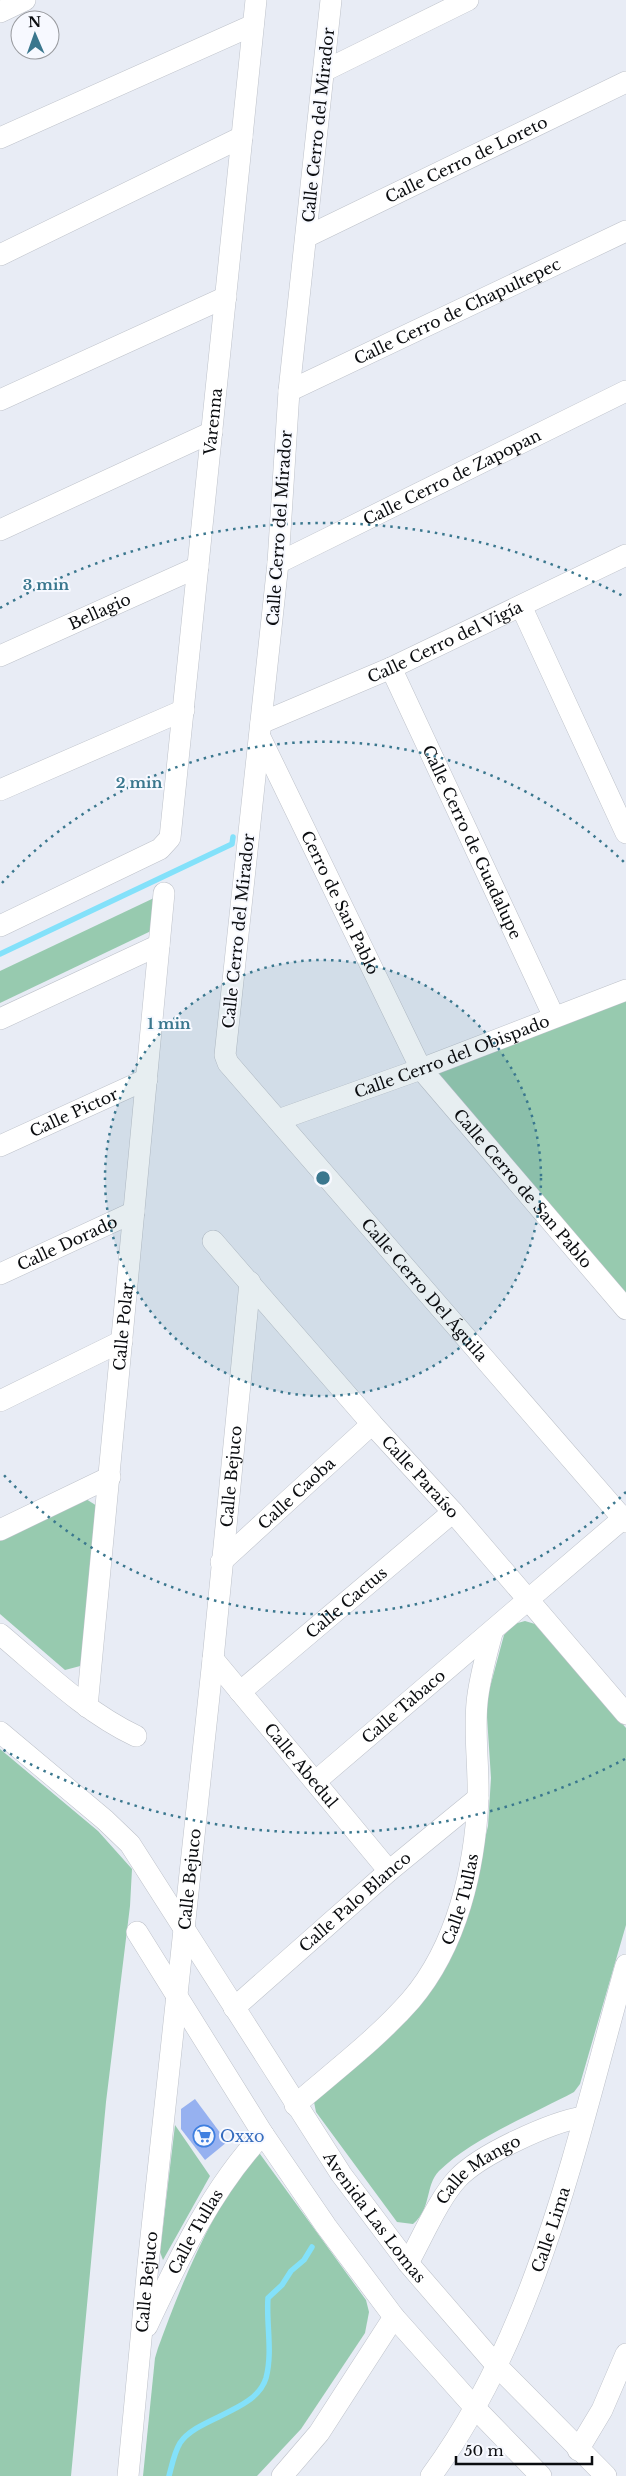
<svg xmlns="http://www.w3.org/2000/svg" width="626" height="2476" viewBox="0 0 626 2476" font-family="'Libre Baskerville',serif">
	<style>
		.green { fill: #97caaf }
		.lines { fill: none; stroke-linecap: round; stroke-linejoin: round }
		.stream { stroke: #83e1fa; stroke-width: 5.5 }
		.building { fill: #96b1f0 }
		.street-casing { stroke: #bec2ca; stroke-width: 22 }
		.street { stroke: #fff; stroke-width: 21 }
		.ring { fill: none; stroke: #3a778e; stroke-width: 2.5; stroke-dasharray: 2.5 5 }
		.labels { text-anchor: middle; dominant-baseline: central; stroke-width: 4; stroke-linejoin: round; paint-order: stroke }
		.street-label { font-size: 16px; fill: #0b0d10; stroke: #f7f9ff }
		.shop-label { font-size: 16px; fill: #366cbe; stroke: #f7f9ff; text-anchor: start }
		.centre { fill: #3a778e; stroke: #f7f9ff; stroke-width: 2.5 }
		.ring-label { font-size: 15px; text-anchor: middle; font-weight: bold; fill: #3a778e; stroke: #f7f9ff; stroke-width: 4; stroke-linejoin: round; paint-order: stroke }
	</style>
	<rect width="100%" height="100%" fill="#e8ecf5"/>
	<g class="green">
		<path d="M154 898 151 931 0 1003V971Z"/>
		<path d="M626 991V1298L429 1066Z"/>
		<path d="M86 1499 97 1506 84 1665 65 1670 0 1614V1540Z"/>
		<path d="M525 1621 535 1624 626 1728V1925L580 2084 574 2092C533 2114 471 2139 439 2171 425 2185 432 2208 413 2224L397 2222 316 2112 313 2097 401 2016 470 1900 488 1826 491 1778 486 1702 504 1635 514 1624Z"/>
		<path d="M0 1749 98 1831 132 1869 130 1906 106 2102 71 2476H0Z"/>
		<path d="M175 2125 210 2176 163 2260 160 2252Z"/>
		<path d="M258 2154H260L366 2300 369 2312 365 2333 301 2429 257 2476H143L155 2358 158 2348C181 2285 213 2204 258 2154Z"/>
	</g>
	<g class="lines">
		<g class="stream">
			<path d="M0 954 232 844 233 837"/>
			<path d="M169 2476C172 2465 174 2453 180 2443 197 2417 256 2412 266 2378 273 2352 266 2323 268 2298L282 2285 291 2271 304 2260 312 2247"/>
		</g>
	</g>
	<path class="building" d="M195 2099 227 2142 205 2160 181 2129V2109Z"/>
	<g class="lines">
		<g class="street-casing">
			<g id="street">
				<path id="s1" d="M331 0 289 391 278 563 225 1055 228 1063 626 1522"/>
				<path d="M0 12 25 0"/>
				<path d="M324 71 468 0"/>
				<path d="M0 138 253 25"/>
				<path id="s2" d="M306 237 626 82"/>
				<path d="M0 255 242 137"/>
				<path id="s3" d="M289 391 626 231"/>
				<path d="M0 400 226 297"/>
				<path d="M0 530 212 432"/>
				<path id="s4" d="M278 563 626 391"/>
				<path d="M521 606 626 833"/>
				<path id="s5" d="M0 656 198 567"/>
				<path id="s6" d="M391 668 554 1017"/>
				<path id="s7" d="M261 723 391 668 626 555"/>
				<path id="s8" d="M260 737 421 1069 626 1309"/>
				<path d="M0 790 184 710"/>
				<path id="s9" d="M0 926 160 849 170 838 256 0"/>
				<path d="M0 1019 159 945"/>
				<path id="s10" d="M278 1120 421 1069 626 990"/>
				<path id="s11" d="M0 1146 147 1079"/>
				<path id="s12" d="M213 1241 372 1424 453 1512 626 1714"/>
				<path id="s13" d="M0 1274 134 1212"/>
				<path d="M0 1401 122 1341"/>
				<path d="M0 1530 110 1477"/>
				<path id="s14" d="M221 1562 372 1424"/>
				<path d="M0 1634C43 1670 85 1712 136 1736"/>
				<path id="s15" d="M213 1659 389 1871"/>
				<path id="s16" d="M240 1692 453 1512"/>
				<path id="s17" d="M87 1707 164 893"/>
				<path id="s18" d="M0 1732 105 1820 130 1844 341 2174 408 2263 497 2366 606 2476"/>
				<path id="s19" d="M316 1781 626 1516"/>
				<path d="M137 1932 263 2134 326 2226 394 2317 476 2409 541 2476"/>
				<path id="s20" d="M234 2008 389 1871 478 1798"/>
				<path id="s21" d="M295 2105C334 2071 377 2039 411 2000 457 1946 475 1868 478 1798 479 1767 474 1735 477 1703 479 1680 486 1656 492 1633"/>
				<path id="s22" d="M408 2263C422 2238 439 2198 458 2178 481 2154 551 2122 583 2117"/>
				<path id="s23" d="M147 2326C179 2258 212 2188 263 2134"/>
				<path d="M578 2450 602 2410 626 2354"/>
				<path id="s24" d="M128 2476 148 2265 213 1659 250 1282"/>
				<path d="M282 2476 319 2433 394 2317"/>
				<path id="s25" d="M431 2476C539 2329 577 2138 626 1965"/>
			</g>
		</g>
		<use href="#street" class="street"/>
	</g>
	<circle cx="323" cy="1178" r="218" fill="#3a778e" fill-opacity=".12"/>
	<g class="ring">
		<circle cx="323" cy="1178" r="218"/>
		<path d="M626 1492A436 436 0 0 1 2 1473M2 883A436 436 0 0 1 626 864"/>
		<path d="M625 1759A655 655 0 0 1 0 1748M0 608A655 655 0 0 1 625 597"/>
	</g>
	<defs>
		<g id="supermarket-ring" transform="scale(1.125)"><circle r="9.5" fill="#f7f9ff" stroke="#3f7fe0" stroke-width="1.5"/><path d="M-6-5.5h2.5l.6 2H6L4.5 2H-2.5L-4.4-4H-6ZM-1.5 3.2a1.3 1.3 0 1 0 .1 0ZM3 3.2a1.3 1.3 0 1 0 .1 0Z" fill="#3f7fe0"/></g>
	</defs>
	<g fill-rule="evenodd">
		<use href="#supermarket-ring" x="204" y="2136"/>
	</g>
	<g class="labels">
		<g class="street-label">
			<text transform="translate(318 125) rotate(-84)">Calle Cerro del Mirador</text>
			<text stroke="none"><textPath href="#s2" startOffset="178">Calle Cerro de Loreto</textPath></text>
			<text stroke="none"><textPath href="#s3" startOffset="186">Calle Cerro de Chapultepec</textPath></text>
			<text stroke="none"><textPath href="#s9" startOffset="611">Varenna</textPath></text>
			<text stroke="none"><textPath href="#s4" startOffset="194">Calle Cerro de Zapopan</textPath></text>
			<text transform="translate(279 528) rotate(-86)">Calle Cerro del Mirador</text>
			<text stroke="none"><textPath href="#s5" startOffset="109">Bellagio</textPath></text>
			<text stroke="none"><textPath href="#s7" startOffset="201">Calle Cerro del Vigía</textPath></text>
			<text stroke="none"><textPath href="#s6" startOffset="192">Calle Cerro de Guadalupe</textPath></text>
			<text stroke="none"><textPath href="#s8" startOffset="184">Cerro de San Pablo</textPath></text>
			<text transform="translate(238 931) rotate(-84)">Calle Cerro del Mirador</text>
			<text stroke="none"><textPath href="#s10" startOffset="185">Calle Cerro del Obispado</textPath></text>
			<text stroke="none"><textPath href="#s11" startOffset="81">Calle Pictor</textPath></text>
			<text stroke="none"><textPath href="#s8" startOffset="526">Calle Cerro de San Pablo</textPath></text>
			<text stroke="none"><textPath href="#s13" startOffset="74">Calle Dorado</textPath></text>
			<text stroke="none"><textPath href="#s1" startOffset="1369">Calle Cerro Del Águila</textPath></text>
			<text stroke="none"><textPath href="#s17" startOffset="382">Calle Polar</textPath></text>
			<text stroke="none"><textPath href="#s24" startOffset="1005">Calle Bejuco</textPath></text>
			<text stroke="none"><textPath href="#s12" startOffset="314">Calle Paraíso</textPath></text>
			<text stroke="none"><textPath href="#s14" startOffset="102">Calle Caoba</textPath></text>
			<text stroke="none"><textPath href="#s16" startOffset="139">Calle Cactus</textPath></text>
			<text stroke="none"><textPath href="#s19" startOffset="115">Calle Tabaco</textPath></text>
			<text stroke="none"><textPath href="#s15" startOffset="138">Calle Abedul</textPath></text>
			<text stroke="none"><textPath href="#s24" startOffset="600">Calle Bejuco</textPath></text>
			<text stroke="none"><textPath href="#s21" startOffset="270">Calle Tullas</textPath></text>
			<text stroke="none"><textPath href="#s20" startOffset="161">Calle Palo Blanco</textPath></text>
			<text stroke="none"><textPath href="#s22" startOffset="120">Calle Mango</textPath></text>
			<text stroke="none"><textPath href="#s18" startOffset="618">Avenida Las Lomas</textPath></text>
			<text stroke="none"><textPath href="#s25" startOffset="275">Calle Lima</textPath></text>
			<text stroke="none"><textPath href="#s23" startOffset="106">Calle Tullas</textPath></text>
			<text stroke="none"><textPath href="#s24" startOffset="195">Calle Bejuco</textPath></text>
		</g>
		<g class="shop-label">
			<text x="220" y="2136">Oxxo</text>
		</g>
	</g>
	<circle cx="323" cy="1178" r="8" class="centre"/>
	<g class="ring-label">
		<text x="46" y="590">3 min</text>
		<text x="139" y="788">2 min</text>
		<text x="169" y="1029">1 min</text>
	</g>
	<g transform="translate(35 35) rotate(358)"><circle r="24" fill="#f7f9ff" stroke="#999b9f"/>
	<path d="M0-4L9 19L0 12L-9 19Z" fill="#3a778e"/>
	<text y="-8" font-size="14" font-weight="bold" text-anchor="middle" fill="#0b0d10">N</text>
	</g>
	<path d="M456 2456v8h136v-8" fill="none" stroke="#0b0d10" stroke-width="2.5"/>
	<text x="464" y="2456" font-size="15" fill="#0b0d10" stroke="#f7f9ff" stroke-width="4" paint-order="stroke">50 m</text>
</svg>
